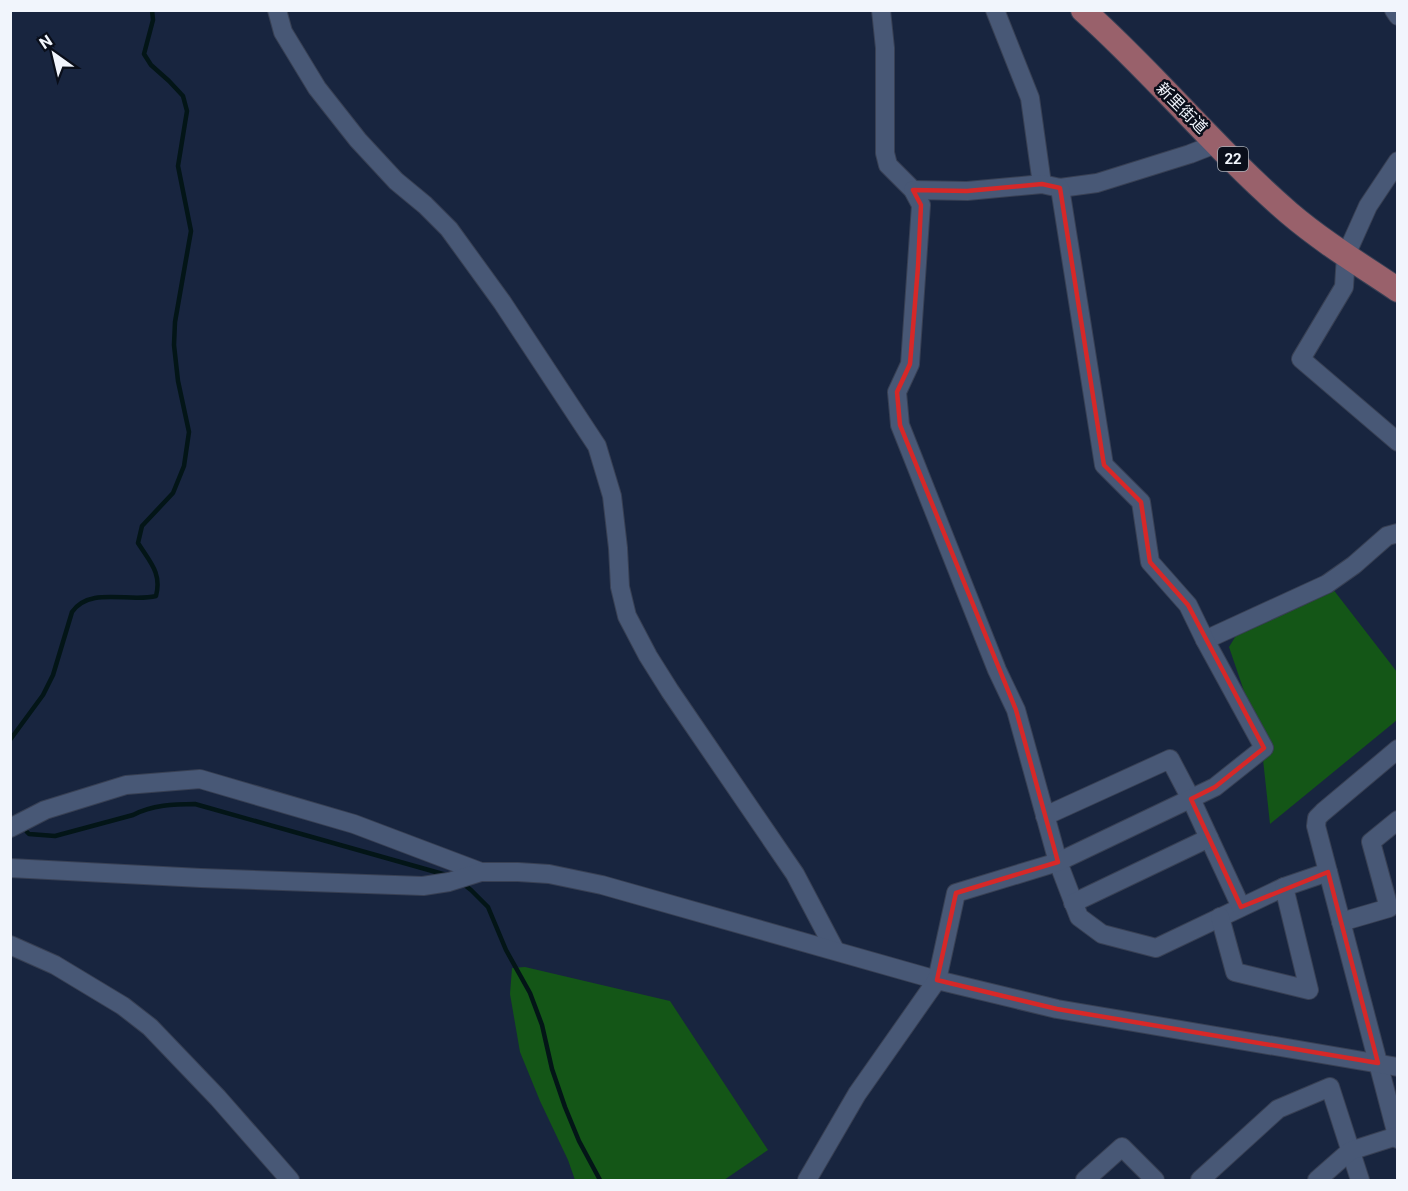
<svg xmlns="http://www.w3.org/2000/svg" width="1408" height="1191" viewBox="0 0 1408 1191" font-family="Roboto,'Noto Sans JP',sans-serif">
	<style>
		.green { fill: #145617 }
		.lines { fill: none; stroke-linecap: round; stroke-linejoin: round }
		.stream { stroke: #031517; stroke-width: 4.5 }
		.minor-casing { stroke: #384054; stroke-width: 20 }
		.major-casing { stroke: #384054; stroke-width: 26 }
		.minor { stroke: #485876; stroke-width: 18 }
		.major { stroke: #99616b; stroke-width: 24 }
		.marked { fill: none; stroke: #d62828; stroke-width: 4.5; stroke-linejoin: round }
		.labels { text-anchor: middle; dominant-baseline: central; stroke-width: 5; stroke-linejoin: round; paint-order: stroke }
		.shield { fill: #090e1a; stroke: #abb0b8; stroke-width: 1.5 }
		.shield-label { font-size: 15px; font-weight: bold; fill: #f1f5fc }
		.street-label { font-size: 16px; fill: #f1f5fc; stroke: #090e1a }
	</style>
	<rect width="100%" height="100%" fill="#18253f"/>
	<g class="green">
		<path d="M1329 584 1397 672V720L1270 824 1261 741 1229 647 1248 616Z"/>
		<path d="M525 967 670 1001 768 1150 724 1180H575L568 1160 540 1101 520 1052 510 994 512 968Z"/>
	</g>
	<g class="lines">
		<g class="stream">
			<path d="M10 740 43 695 53 675 72 612C90 586 130 603 156 596 162 573 150 562 138 543L142 526 173 493 184 466 189 432 178 381 174 345 175 322 191 231 178 166 187 111 183 96 169 81 151 65 144 54 153 20 152 10"/>
			<path d="M27 832 29 834 55 836 133 815C152 805 174 804 195 804L450 876"/>
			<path d="M462 883 471 890 488 907 506 950 530 993 542 1025 552 1069 565 1107 579 1141 600 1180"/>
		</g>
		<g class="minor-casing">
			<g id="minor">
				<path d="M277 10 283 32 317 88 358 140 396 181 425 205 449 229 502 302 597 446 612 496 618 548 620 587 627 616 648 656 670 691 795 874 835 950"/>
				<path d="M881 10 885 48V153L888 165 913 190 921 205 910 364 897 392 900 425 997 670 1016 710 1058 862 1079 917 1102 934 1156 948 1284 887 1328 872"/>
				<path d="M995 10 1030 98 1042 184"/>
				<path d="M1394 10 1398 16"/>
				<path d="M1398 161 1368 206 1346 255 1344 287 1301 359 1398 442"/>
				<path d="M913 190 967 191 1042 184 1060 188 1097 183 1190 154 1218 143"/>
				<path d="M1205 640 1327 584 1354 565 1387 536 1398 533"/>
				<path d="M1398 749 1323 812 1317 818 1316 826 1398 1139"/>
				<path d="M1045 816 1170 759 1191 799 1241 907"/>
				<path d="M10 828 45 810 126 785 200 779 354 824 481 872"/>
				<path d="M10 868 201 878 423 886 449 882 481 872H518L549 874 602 885 937 980 1057 1009 1398 1067"/>
				<path d="M1073 903 1209 838"/>
				<path d="M1220 917 1235 972 1309 990 1284 887"/>
				<path d="M1341 922 1389 908 1371 842 1398 820"/>
				<path d="M10 945 55 965 123 1006 150 1027 218 1098 290 1180"/>
				<path d="M807 1180 857 1094 937 980 956 893 1058 862 1215 787 1264 748 1205 640 1188 605 1150 562 1141 502 1104 465 1060 188"/>
				<path d="M1085 1180 1122 1147 1155 1180"/>
				<path d="M1200 1180 1278 1109 1330 1087 1360 1180"/>
				<path d="M1317 1180 1350 1151 1397 1136"/>
			</g>
		</g>
		<g class="major-casing">
			<path id="major" d="M1083 10C1155 74 1216 150 1289 213 1323 242 1361 265 1398 290"/>
		</g>
		<use href="#minor" class="minor"/>
		<use href="#major" class="major"/>
	</g>
	<path class="marked" d="M1042 184 1060 188 1104 465 1141 502 1150 562 1188 605 1264 748 1215 787 1191 799 1241 907 1328 872 1378 1063 1057 1009 937 980 956 893 1058 862 1016 710 900 425 897 392 910 364 918 267 921 205 913 190 967 191Z"/>
	<g class="labels">
		<rect class="shield" x="1218" y="147" width="30" height="24" rx="4.5"/>
		<g class="shield-label">
			<text x="1233" y="159">22</text>
		</g>
		<g class="street-label">
			<text transform="translate(1182 108) rotate(45)">新里街道</text>
		</g>
	</g>
	<rect width="1408" height="1191" fill="none" stroke="#f1f5fc" stroke-width="24"/>
	<g transform="translate(54 54) rotate(326)" stroke="#090e1a" stroke-width="4.5" paint-order="stroke">
	<path d="M0-4.5L10 22L0 15L-10 22Z" fill="#f1f5fc"/>
	<text y="-9" font-size="16" font-weight="bold" text-anchor="middle" fill="#f1f5fc">N</text>
	</g>
</svg>
